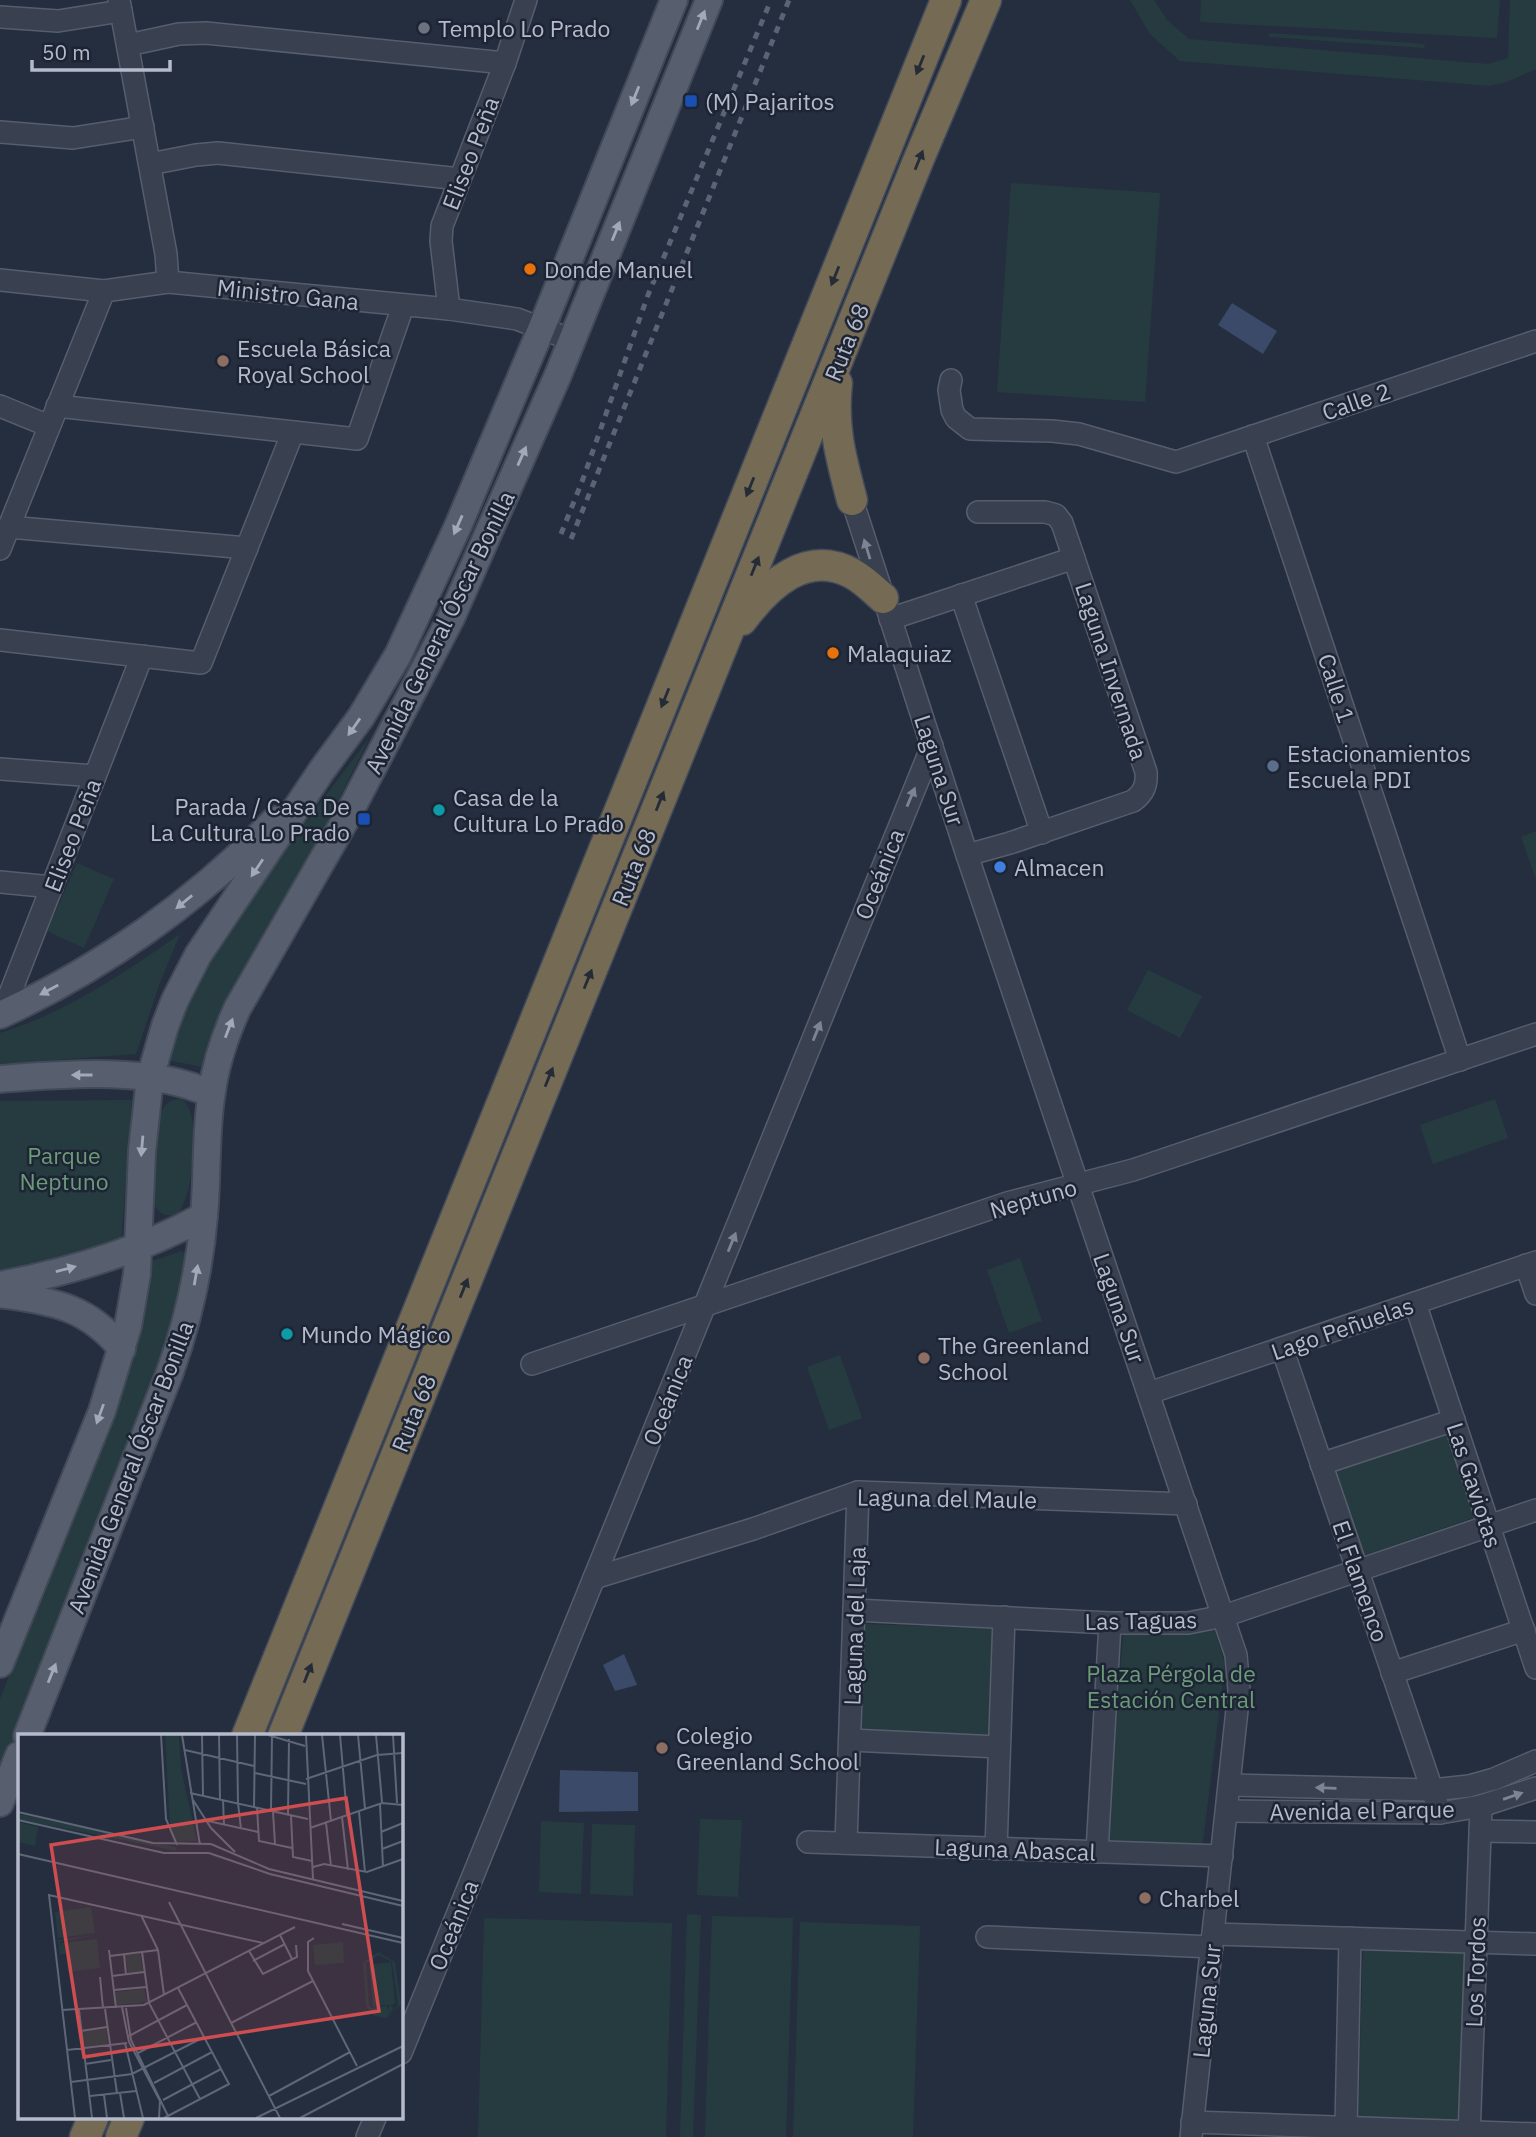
<svg xmlns="http://www.w3.org/2000/svg" width="1536" height="2137" viewBox="0 0 1536 2137" font-family="'IBM Plex Sans',sans-serif">
	<style>
		.green { fill: #263b40 }
		.water { fill: #3a4a68 }
		.lines { fill: none; stroke-linecap: round; stroke-linejoin: round }
		.minor-casing { stroke: #565e6d; stroke-width: 24 }
		.major-casing { stroke: #424958; stroke-width: 30 }
		.highway-casing { stroke: #434b5a; stroke-width: 33 }
		.minor { stroke: #39404f; stroke-width: 21 }
		.major { stroke: #575f6f; stroke-width: 26 }
		.highway { stroke: #756b55; stroke-width: 30 }
		.rail { stroke: #5b6476; stroke-width: 5; stroke-dasharray: 7 7; stroke-linecap: butt }
		.oneway { fill: #a2a9b8 }
		.oneway2 { fill: #262c37 }
		.oneway3 { fill: #7d8493 }
		.worship-dot { fill: #6b7280; stroke: #1d2534; stroke-width: 2.5 }
		.transit-dot { fill: #1a4fb4; stroke: #1d2534; stroke-width: 2.5 }
		.food-dot { fill: #e8710a; stroke: #1d2534; stroke-width: 2.5 }
		.education-dot { fill: #8d6e63; stroke: #1d2534; stroke-width: 2.5 }
		.service-dot { fill: #5c6f8a; stroke: #1d2534; stroke-width: 2.5 }
		.culture-dot { fill: #0f9aa8; stroke: #1d2534; stroke-width: 2.5 }
		.shop-dot { fill: #3f7fe0; stroke: #1d2534; stroke-width: 2.5 }
		.labels { text-anchor: middle; dominant-baseline: central; stroke-width: 5; stroke-linejoin: round; paint-order: stroke }
		.poi-label { font-size: 23px; fill: #b5bbca; stroke: #1d2534; text-anchor: start }
		.street-label { font-size: 23px; fill: #b5bbca; stroke: #1d2534 }
		.park-label { font-size: 23px; fill: #6c9b7a; stroke: #1d2534 }
		.inset-road { fill: none; stroke: #5e6677; stroke-width: 2 }
		.view { fill: #ce4d50; fill-opacity: 0.15; stroke: #ce4d50; stroke-width: 3.5 }
		.inset-edge { fill: none; stroke: #b5bbca; stroke-width: 3.5 }
	</style>
	<rect width="100%" height="100%" fill="#242e3f"/>
	<g class="green">
		<path d="M1130 0H1154L1167 20 1189 39 1488 64 1508 58 1510 0H1536V69L1507 82 1490 86 1180 61 1150 34Z"/>
		<path d="M1201 0H1500L1497 38 1200 22Z"/>
		<path d="M1269 33 1425 44 1424 48 1269 37Z"/>
		<path d="M1011 183 1160 193 1145 402 997 392Z"/>
		<path d="M370 737 303 870 241 981 221 1012 211 1035 203 1067 167 1060 197 980 240 909Z"/>
		<path d="M1536 831V880L1521 837Z"/>
		<path d="M77 863 114 879 84 948 47 931Z"/>
		<path d="M180 934 159 985 136 1054 0 1064V1033C67 1012 123 974 180 934Z"/>
		<path d="M1148 970 1202 996 1180 1038 1127 1010Z"/>
		<path d="M178 1099 183 1100C203 1119 193 1193 178 1214 168 1217 161 1216 155 1206 149 1194 156 1118 164 1107 168 1102 172 1100 178 1099Z"/>
		<path d="M1495 1099 1508 1138 1433 1164 1420 1125Z"/>
		<path d="M132 1100 121 1244 0 1272V1101Z"/>
		<path d="M182 1251 187 1257 184 1277 153 1393 0 1783V1699L17 1656 149 1262Z"/>
		<path d="M1020 1258 1042 1321 1009 1333 987 1270Z"/>
		<path d="M840 1355 862 1418 829 1430 807 1367Z"/>
		<path d="M1448 1429 1478 1516 1357 1558 1327 1471Z"/>
		<path d="M866 1624 999 1629 994 1737 862 1731Z"/>
		<path d="M1215 1631 1225 1664 1202 1849 1107 1843 1123 1635Z"/>
		<path d="M700 1819 742 1820 738 1897 697 1895Z"/>
		<path d="M541 1821 584 1823 581 1894 539 1892Z"/>
		<path d="M592 1824 635 1825 633 1896 590 1894Z"/>
		<path d="M687 1914 701 1915 693 2137H680Z"/>
		<path d="M712 1916 793 1918 786 2137H705Z"/>
		<path d="M484 1918 672 1923 666 2137H478Z"/>
		<path d="M800 1922 920 1926 913 2137H793Z"/>
		<path d="M1363 1950 1467 1953 1462 2122 1358 2118Z"/>
	</g>
	<g class="water">
		<path d="M1232 303 1277 331 1263 354 1218 325Z"/>
		<path d="M624 1654 637 1685 615 1691 603 1665Z"/>
		<path d="M560 1770 638 1772V1811L559 1812Z"/>
	</g>
	<g class="lines">
		<g class="minor-casing">
			<g id="minor">
				<path d="M119 0 166 254 168 282"/>
				<path d="M0 17 58 21 121 11"/>
				<path d="M128 45 179 34 206 33 505 63"/>
				<path d="M0 132 73 138 143 127"/>
				<path d="M150 164 196 155 218 153 460 179"/>
				<path d="M0 280 104 291 168 282 449 309 517 319 572 340"/>
				<path d="M449 309 441 241 442 226 505 63 526 0"/>
				<path d="M951 380 949 390 952 410 956 418 970 429 1052 431 1079 434 1176 462 1536 341"/>
				<path d="M0 406 49 426"/>
				<path d="M57 406 357 439 403 306"/>
				<path d="M1253 436 1460 1060"/>
				<path d="M852 500 967 855 1236 1655 1239 1690 1237 1710 1191 2137"/>
				<path d="M9 527 247 548"/>
				<path d="M0 549 104 291"/>
				<path d="M961 595 1042 833"/>
				<path d="M890 619 1074 558"/>
				<path d="M0 640 201 663 293 432"/>
				<path d="M0 769 95 776"/>
				<path d="M967 855 1010 843 1133 801C1144 793 1147 785 1146 772L1062 523 1056 515 1045 512H978"/>
				<path d="M0 882 52 887"/>
				<path d="M2 1014 142 656"/>
				<path d="M1526 1265 1536 1294"/>
				<path d="M1415 1303 1536 1668"/>
				<path d="M1282 1348 1440 1813"/>
				<path d="M532 1364 1007 1203 1133 1170 1536 1034"/>
				<path d="M1149 1393 1536 1262"/>
				<path d="M1321 1464 1454 1420"/>
				<path d="M594 1578 753 1529 858 1492 1186 1504"/>
				<path d="M854 1610 1110 1623H1188L1224 1616 1536 1510"/>
				<path d="M1392 1673 1524 1630"/>
				<path d="M850 1740 999 1747"/>
				<path d="M1230 1785 1432 1790 1469 1786 1494 1779 1536 1761"/>
				<path d="M1227 1811 1440 1813 1481 1806 1536 1788"/>
				<path d="M1480 1831 1536 1832"/>
				<path d="M808 1842 1222 1856"/>
				<path d="M846 1843 858 1492"/>
				<path d="M996 1849 1004 1617"/>
				<path d="M1097 1852 1110 1623"/>
				<path d="M1213 1934 1536 1944"/>
				<path d="M987 1937 1212 1947"/>
				<path d="M401 2053 932 746"/>
				<path d="M1192 2122 1536 2134"/>
				<path d="M1346 2127 1350 1938"/>
				<path d="M367 2137 375 2118"/>
				<path d="M1469 2137 1481 1806"/>
			</g>
		</g>
		<g class="major-casing">
			<g id="major">
				<path d="M0 1015C102 968 197 901 275 820"/>
				<path d="M0 1079C63 1074 153 1066 211 1094"/>
				<path d="M0 1285C70 1272 142 1250 204 1216"/>
				<path d="M0 1294C52 1302 86 1305 122 1349"/>
				<path d="M0 1664 102 1411 128 1326 137 1274 142 1151 150 1078 165 1026 175 1000 198 955 322 770 361 717 398 655 458 526 542 327 674 0"/>
				<path d="M27 1736 170 1372C188 1321 200 1268 204 1215 208 1174 205 1131 212 1091 216 1062 225 1036 237 1009L346 819 451 618 558 375 709 0"/>
				<path d="M0 1803 19 1755"/>
			</g>
		</g>
		<g class="highway-casing">
			<g id="highway">
				<path d="M837 383C832 427 841 458 852 500"/>
				<path d="M742 620C768 585 807 548 853 574 864 580 874 590 883 598"/>
				<path d="M247 1736 946 0"/>
				<path d="M283 1736 918 161 986 0"/>
				<path d="M85 2137 93 2118"/>
				<path d="M121 2137 129 2118"/>
			</g>
		</g>
		<use href="#minor" class="minor"/>
		<use href="#major" class="major"/>
		<use href="#highway" class="highway"/>
		<g class="rail">
			<path d="M561 534 583 479 648 295 771 0"/>
			<path d="M571 539 789 0"/>
		</g>
	</g>
	<defs><path id="oneway-solid" d="M-6-.8H1V-3.2L6.5 0L1 3.2V.8H-6Z" transform="scale(1.75)"/></defs>
	<g class="oneway">
		<use href="#oneway-solid" transform="translate(701 20) rotate(-68)"/>
		<use href="#oneway-solid" transform="translate(635 96) rotate(112)"/>
		<use href="#oneway-solid" transform="translate(616 231) rotate(-68)"/>
		<use href="#oneway-solid" transform="translate(522 456) rotate(-66)"/>
		<use href="#oneway-solid" transform="translate(458 525) rotate(114)"/>
		<use href="#oneway-solid" transform="translate(354 727) rotate(125)"/>
		<use href="#oneway-solid" transform="translate(257 868) rotate(124)"/>
		<use href="#oneway-solid" transform="translate(184 902) rotate(141)"/>
		<use href="#oneway-solid" transform="translate(49 990) rotate(152)"/>
		<use href="#oneway-solid" transform="translate(229 1028) rotate(-69)"/>
		<use href="#oneway-solid" transform="translate(82 1075) rotate(-180)"/>
		<use href="#oneway-solid" transform="translate(142 1146) rotate(95)"/>
		<use href="#oneway-solid" transform="translate(66 1269) rotate(-15)"/>
		<use href="#oneway-solid" transform="translate(196 1275) rotate(-80)"/>
		<use href="#oneway-solid" transform="translate(100 1414) rotate(110)"/>
		<use href="#oneway-solid" transform="translate(52 1673) rotate(-68)"/>
	</g>
	<g class="oneway2">
		<use href="#oneway-solid" transform="translate(920 65) rotate(112)"/>
		<use href="#oneway-solid" transform="translate(919 160) rotate(-68)"/>
		<use href="#oneway-solid" transform="translate(835 276) rotate(112)"/>
		<use href="#oneway-solid" transform="translate(750 487) rotate(112)"/>
		<use href="#oneway-solid" transform="translate(755 566) rotate(-68)"/>
		<use href="#oneway-solid" transform="translate(665 698) rotate(112)"/>
		<use href="#oneway-solid" transform="translate(660 801) rotate(-68)"/>
		<use href="#oneway-solid" transform="translate(588 979) rotate(-68)"/>
		<use href="#oneway-solid" transform="translate(549 1077) rotate(-68)"/>
		<use href="#oneway-solid" transform="translate(464 1288) rotate(-68)"/>
		<use href="#oneway-solid" transform="translate(308 1673) rotate(-68)"/>
	</g>
	<g class="oneway3">
		<use href="#oneway-solid" transform="translate(867 549) rotate(-107)"/>
		<use href="#oneway-solid" transform="translate(911 797) rotate(-67)"/>
		<use href="#oneway-solid" transform="translate(817 1031) rotate(-68)"/>
		<use href="#oneway-solid" transform="translate(732 1242) rotate(-68)"/>
		<use href="#oneway-solid" transform="translate(1326 1788) rotate(-178)"/>
		<use href="#oneway-solid" transform="translate(1513 1796) rotate(-19)"/>
	</g>
	<circle class="worship-dot" cx="424" cy="28" r="7"/>
	<g class="transit-dot">
		<rect x="684" y="94" width="14" height="14" rx="3.5"/>
		<rect x="357" y="812" width="14" height="14" rx="3.5"/>
	</g>
	<g class="food-dot">
		<circle cx="530" cy="269" r="7"/>
		<circle cx="833" cy="653" r="7"/>
	</g>
	<g class="education-dot">
		<circle cx="223" cy="361" r="7"/>
		<circle cx="924" cy="1358" r="7"/>
		<circle cx="662" cy="1748" r="7"/>
		<circle cx="1145" cy="1898" r="7"/>
	</g>
	<circle class="service-dot" cx="1273" cy="766" r="7"/>
	<g class="culture-dot">
		<circle cx="439" cy="810" r="7"/>
		<circle cx="287" cy="1334" r="7"/>
	</g>
	<circle class="shop-dot" cx="1000" cy="867" r="7"/>
	<g class="labels">
		<g class="poi-label">
			<text x="438" y="28">Templo Lo Prado</text>
			<text x="705" y="101">(M) Pajaritos</text>
			<text x="544" y="269">Donde Manuel</text>
			<text x="237" y="348">Escuela Básica<tspan x="237" dy="26">Royal School</tspan></text>
			<text x="847" y="653">Malaquiaz</text>
			<text x="1287" y="753">Estacionamientos<tspan x="1287" dy="26">Escuela PDI</tspan></text>
			<text x="453" y="797">Casa de la<tspan x="453" dy="26">Cultura Lo Prado</tspan></text>
			<text x="350" y="806" text-anchor="end">Parada / Casa De<tspan x="350" dy="26">La Cultura Lo Prado</tspan></text>
			<text x="1014" y="867">Almacen</text>
			<text x="301" y="1334">Mundo Mágico</text>
			<text x="938" y="1345">The Greenland<tspan x="938" dy="26">School</tspan></text>
			<text x="676" y="1735">Colegio<tspan x="676" dy="26">Greenland School</tspan></text>
			<text x="1159" y="1898">Charbel</text>
		</g>
		<g class="street-label">
			<text transform="translate(470 153) rotate(-69)">Eliseo Peña</text>
			<text transform="translate(288 294) rotate(6)">Ministro Gana</text>
			<text transform="translate(846 342) rotate(-68)">Ruta 68</text>
			<text transform="translate(1356 401) rotate(-19)">Calle 2</text>
			<text transform="translate(439 632) rotate(-64)">Avenida General Óscar Bonilla</text>
			<text transform="translate(1112 671) rotate(72)">Laguna Invernada</text>
			<text transform="translate(1337 688) rotate(72)">Calle 1</text>
			<text transform="translate(940 770) rotate(72)">Laguna Sur</text>
			<text transform="translate(72 835) rotate(-69)">Eliseo Peña</text>
			<text transform="translate(633 867) rotate(-68)">Ruta 68</text>
			<text transform="translate(879 874) rotate(-68)">Oceánica</text>
			<text transform="translate(1033 1198) rotate(-16)">Neptuno</text>
			<text transform="translate(1120 1308) rotate(71)">Laguna Sur</text>
			<text transform="translate(1342 1328) rotate(-19)">Lago Peñuelas</text>
			<text transform="translate(667 1400) rotate(-68)">Oceánica</text>
			<text transform="translate(413 1413) rotate(-68)">Ruta 68</text>
			<text transform="translate(130 1467) rotate(-69)">Avenida General Óscar Bonilla</text>
			<text transform="translate(1475 1485) rotate(72)">Las Gaviotas</text>
			<text transform="translate(947 1498) rotate(1)">Laguna del Maule</text>
			<text transform="translate(1361 1581) rotate(71)">El Flamenco</text>
			<text transform="translate(1141 1620) rotate(-1)">Las Taguas</text>
			<text transform="translate(854 1626) rotate(-88)">Laguna del Laja</text>
			<text transform="translate(1362 1810) rotate(-1)">Avenida el Parque</text>
			<text transform="translate(1015 1849) rotate(2)">Laguna Abascal</text>
			<text transform="translate(453 1925) rotate(-68)">Oceánica</text>
			<text transform="translate(1475 1972) rotate(-88)">Los Tordos</text>
			<text transform="translate(1206 2001) rotate(-84)">Laguna Sur</text>
		</g>
		<g class="park-label">
			<text x="64" y="1155">Parque<tspan x="64" dy="26">Neptuno</tspan></text>
			<text x="1171" y="1673">Plaza Pérgola de<tspan x="1171" dy="26">Estación Central</tspan></text>
		</g>
	</g>
	<g transform="translate(18 1734)">
		<rect width="385" height="385" fill="#242e3f"/>
		<path d="M147 1H161L163 35 179 107 158 108 152 94ZM0 80 157 113 159 117 0 85ZM0 88 20 93 17 112 0 108ZM73 173 77 199 40 204 37 178ZM78 201 42 208 43 213V209L79 205 82 234 50 238 48 220H42L40 206ZM325 208 326 229 297 231 295 211ZM360 218 377 228 383 270 368 284 356 282 348 272 345 229ZM361 221 374 228 380 270 376 276 369 281 376 274 372 271 377 270 373 228 351 231 355 272 371 271 370 278 369 272 353 274 351 271 348 229ZM122 220 125 238 110 240 107 221ZM126 255 129 268 99 271 97 258ZM88 295 90 310 67 313 65 298Z" fill="#263b40" fill-rule="evenodd"/>
		<path class="inset-road" d="M143 1 148 85 159 111M164 1 182 111M184 1 185 61M201 1 202 65M219 1 220 69M250 1 287 12M288 1 295 145M304 1 313 87M322 1 329 81M340 1 347 75M358 1 364 68M375 1 379 69M167 16 236 32M237 39 288 50M288 45 359 21 385 19M172 59 290 85M175 66 193 94 217 118M205 66 206 91M220 69 223 95M362 70 365 133M236 73 237 1M239 74 241 107 274 114M253 77 254 1M0 78 135 109 193 110 251 135 385 167M255 78 257 110M341 78 347 138M270 80 271 5M273 82 275 123 294 127M324 83 330 136M0 86 146 119H191L252 140 385 172M190 87 240 98M308 89 313 132M292 94 364 69 385 71M363 98 385 89M364 115 385 107M0 120 385 209M295 133 306 130 349 138 385 125M151 168 262 384M123 181 140 216 146 261M324 190 385 204M262 201 274 225M296 204 290 208V237L339 332M91 216 98 274M231 217 245 240 279 223 278 211M124 218 131 269 182 365M106 220 108 241M92 222 140 216M235 227 267 210M94 242 126 238M82 243 85 274M96 256 128 253M104 273 111 308 142 367 141 384M108 274 113 306 150 382M87 275 99 359M44 276 126 271 277 193M61 276 74 384M213 289 295 247M63 297 89 293M111 302 169 271M107 309 125 384M49 316 109 309M120 319 179 288M67 330 93 326M53 348 114 340 186 303M136 349 194 318M102 359 106 384M86 361 89 384M72 362 118 357M251 362 332 318M145 366 203 335M57 384 31 161 245 209M146 384 211 350 160 254M238 384 385 312M282 384 385 330"/>
		<path class="view" d="M328 64 361 277 66 323 33 111Z"/>
		<rect width="385" height="385" class="inset-edge"/>
	</g>
	<path d="M32 60v10h138v-10" fill="none" stroke="#b5bbca" stroke-width="3.5"/>
	<text x="42" y="60" font-size="21" fill="#b5bbca" stroke="#1d2534" stroke-width="5" paint-order="stroke">50 m</text>
</svg>
